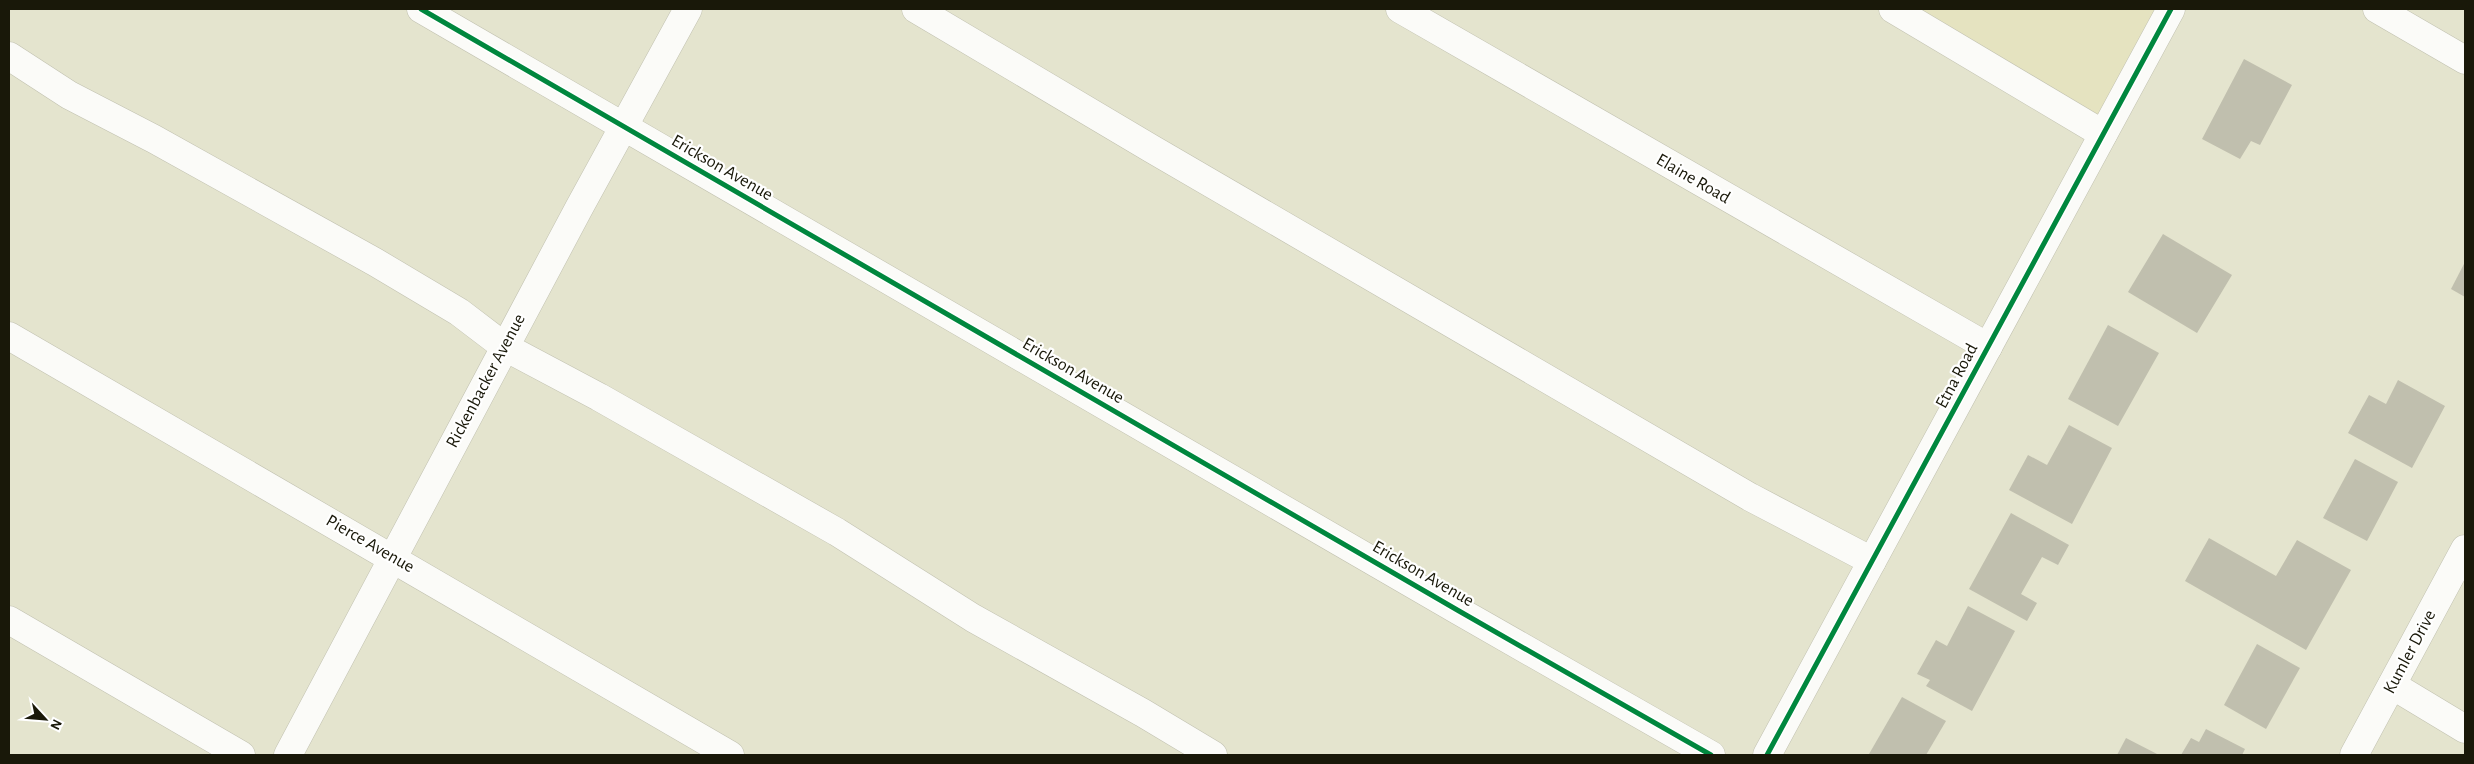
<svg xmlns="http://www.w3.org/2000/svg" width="2474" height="764" viewBox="0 0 2474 764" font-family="'Alegreya Sans',sans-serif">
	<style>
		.built { fill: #e5e3c0 }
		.building { fill: #c0bfae }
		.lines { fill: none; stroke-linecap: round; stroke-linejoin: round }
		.minor-casing { stroke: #c1c1b0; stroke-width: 29 }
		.minor { stroke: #fbfbf8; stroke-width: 28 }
		.cycleway-casing { stroke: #fff; stroke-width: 8 }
		.cycleway { stroke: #00873e; stroke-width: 5 }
		.labels { text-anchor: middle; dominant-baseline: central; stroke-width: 4.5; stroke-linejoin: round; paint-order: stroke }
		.street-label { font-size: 18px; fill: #191809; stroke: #fff }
	</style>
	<rect width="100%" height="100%" fill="#e4e4ce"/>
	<path class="built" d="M1889 9H2169L2100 131Z"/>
	<g class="building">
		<path d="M2244 59 2292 85 2260 145 2251 141 2240 159 2202 139Z"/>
		<path d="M2163 234 2232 275 2197 333 2128 292Z"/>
		<path d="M2465 262V297L2451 289Z"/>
		<path d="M2108 325 2159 353 2118 426 2068 399Z"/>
		<path d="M2398 380 2445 406 2412 468 2348 433 2369 395 2386 404Z"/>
		<path d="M2069 425 2112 448 2072 524 2009 490 2028 455 2047 465Z"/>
		<path d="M2355 459 2398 482 2367 541 2323 518Z"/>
		<path d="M2011 513 2069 545 2058 565 2042 557 2021 594 2037 603 2027 621 1969 589Z"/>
		<path d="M2209 538 2276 576 2297 540 2351 570 2306 650 2185 581Z"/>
		<path d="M1968 606 2015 631 1972 711 1926 686 1930 680 1917 674 1936 640 1947 646Z"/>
		<path d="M2257 644 2300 668 2266 729 2224 705Z"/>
		<path d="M1902 697 1946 721 1926 755H1871L1869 754Z"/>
		<path d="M2206 729 2245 749 2242 755H2181L2191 738 2199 742Z"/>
		<path d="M2126 738 2159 755H2117Z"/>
	</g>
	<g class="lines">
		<g class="minor-casing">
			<g id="minor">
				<path d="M421 9 1459 611 1711 755"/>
				<path d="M916 9 1152 149 1750 497 1872 561"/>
				<path d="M1400 9 1988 347"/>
				<path d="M1893 9 2103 134"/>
				<path d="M2377 9 2465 60"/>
				<path d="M9 56 69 95 154 139 375 262 459 312 505 347 599 397 837 532 973 618 1143 713 1213 755"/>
				<path d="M9 336 730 755"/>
				<path d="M9 620 241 755"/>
				<path d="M2392 685 2465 729"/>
				<path d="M288 755 579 208 688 9"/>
				<path d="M1767 755 2171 9"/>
				<path d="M2354 755 2465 549"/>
			</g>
		</g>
		<use href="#minor" class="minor"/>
		<g class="cycleway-casing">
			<g id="cycleway">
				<path d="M421 9 1459 611 1711 755"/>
				<path d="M1767 755 2171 9"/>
			</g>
		</g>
		<use href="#cycleway" class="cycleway"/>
	</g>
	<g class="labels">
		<g class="street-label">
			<text transform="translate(722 168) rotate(30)">Erickson Avenue</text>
			<text transform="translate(1693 179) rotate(30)">Elaine Road</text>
			<text transform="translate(1073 371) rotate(30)">Erickson Avenue</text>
			<text transform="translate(1957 376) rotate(-62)">Etna Road</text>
			<text transform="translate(486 381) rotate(-62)">Rickenbacker Avenue</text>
			<text transform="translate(370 544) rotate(30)">Pierce Avenue</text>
			<text transform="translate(1423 574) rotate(30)">Erickson Avenue</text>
			<text transform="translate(2410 652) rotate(-62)">Kumler Drive</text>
		</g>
	</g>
	<rect width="2474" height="764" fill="none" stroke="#191809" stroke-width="20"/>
	<g transform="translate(45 719) rotate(116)" stroke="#ffffff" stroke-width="4" paint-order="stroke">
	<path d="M0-4L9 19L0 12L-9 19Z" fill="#191809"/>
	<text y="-8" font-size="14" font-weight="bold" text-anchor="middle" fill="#191809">N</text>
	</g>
</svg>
